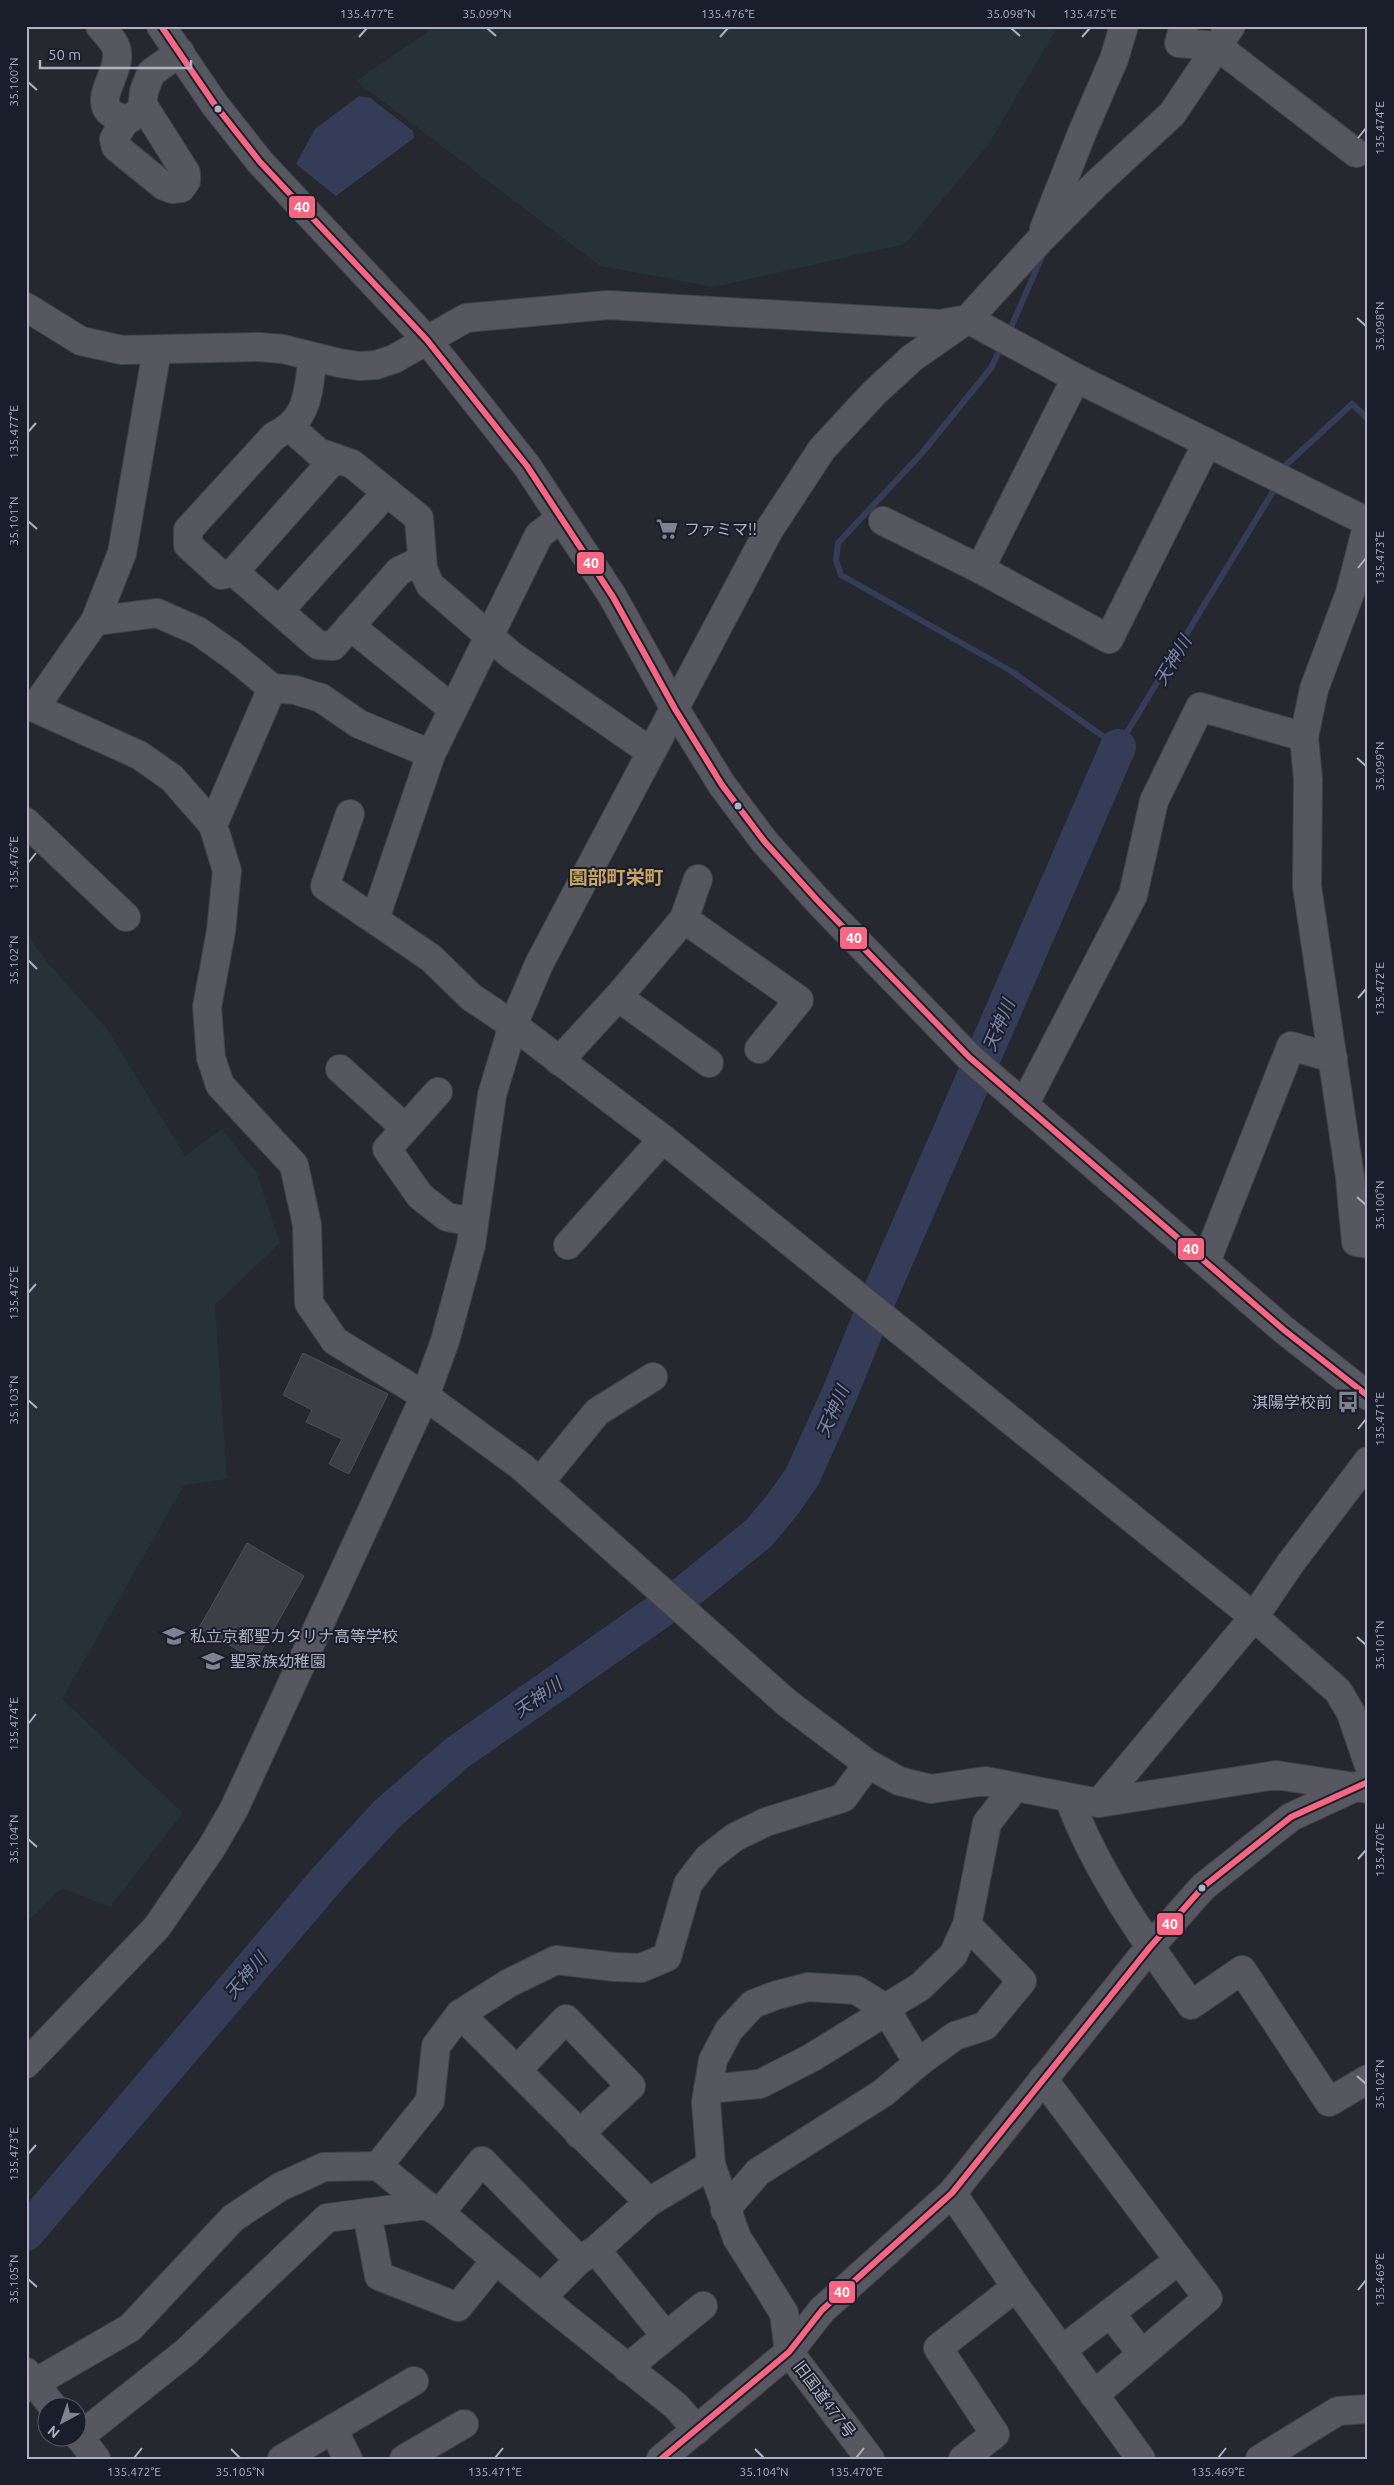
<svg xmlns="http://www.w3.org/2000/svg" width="1394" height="2485" viewBox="0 0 1394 2485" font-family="Ubuntu,'Noto Sans JP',sans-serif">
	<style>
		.green { fill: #263238 }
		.water { fill: #353c57 }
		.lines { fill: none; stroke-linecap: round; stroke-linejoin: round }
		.stream { stroke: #353c57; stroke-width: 6 }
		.river { stroke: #353c57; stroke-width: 36 }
		.building { fill: #3d3f46; stroke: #4d4f58 }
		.minor-casing { stroke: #424349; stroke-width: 30 }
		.minor { stroke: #56575f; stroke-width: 28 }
		.bus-1-casing { stroke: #1a1d2a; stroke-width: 10 }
		.bus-1 { stroke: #fa6682; stroke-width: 6 }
		.ticks { fill: none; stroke: #afb2c2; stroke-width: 2 }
		.bus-dot { fill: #afb2c2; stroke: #1a1d2a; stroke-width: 2 }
		.labels { text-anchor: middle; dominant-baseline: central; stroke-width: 4; stroke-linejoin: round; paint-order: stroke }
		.poi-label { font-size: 16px; fill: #afb2c2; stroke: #1a1d2a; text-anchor: start }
		.street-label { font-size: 16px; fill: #afb2c2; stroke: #1a1d2a }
		.water-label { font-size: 18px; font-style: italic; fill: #7984a9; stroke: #1a1d2a }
		.quarter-label { font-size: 19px; font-weight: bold; fill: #c9a563; stroke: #1a1d2a }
		.line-badge { stroke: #1a1d2a; stroke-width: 2 }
		.badge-label { font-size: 14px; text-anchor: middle; font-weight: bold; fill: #fff }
		.neatline { fill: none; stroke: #afb2c2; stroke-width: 2 }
		.ticks-label { font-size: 12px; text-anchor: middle; fill: #afb2c2 }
	</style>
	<rect width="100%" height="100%" fill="#262830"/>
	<g class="green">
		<path d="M436 26H1058L988 145 905 244 714 287 600 266 356 81Z"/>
		<path d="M26 933 46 961 107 1029 185 1156 222 1129 256 1172 280 1243 215 1305 227 1479 184 1485 62 1699 183 1813 110 1907 62 1888 26 1923Z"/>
	</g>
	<path class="water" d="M359 96 370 98 413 131 414 138 336 196 296 164 315 129Z"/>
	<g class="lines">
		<g class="stream">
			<path d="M1008 334 1043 254"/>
			<path d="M1002 345 991 368 922 453 838 543 836 560 841 575 1011 671 1118 747 1277 485"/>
			<path d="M1283 473 1286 465 1352 404 1368 419"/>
		</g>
		<path class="river" d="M26 2233 329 1877 387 1814 457 1753 685 1593 759 1533 783 1504 802 1477 839 1395 881 1292 1118 747"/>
	</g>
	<g class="building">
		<path d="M303 1353 388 1394 349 1474 329 1464 342 1439 306 1422 312 1410 283 1395Z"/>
		<path d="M247 1543 304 1576 256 1660 199 1628Z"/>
	</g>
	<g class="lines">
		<g class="minor-casing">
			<g id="minor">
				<path d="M100 26C106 34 116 42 117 52 121 77 81 110 128 120L142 110 144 91 151 73 180 52"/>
				<path d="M161 26 215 105 260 162 427 340 527 466 613 597 675 709 722 785 764 841 817 900 969 1057 1284 1330 1368 1396"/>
				<path d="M1184 26 1179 43 1217 46 1356 153"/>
				<path d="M126 119 114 139 116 147 164 186 172 189 181 188 186 181V173L143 105"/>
				<path d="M1044 229 1082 133 1114 59 1124 26"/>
				<path d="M26 307 81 341 122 350 258 347 283 349 339 363 359 366 376 365 394 359 466 318 608 305 940 324 968 319 1076 378 1368 522"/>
				<path d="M313 358C307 393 310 419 274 436L188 530V545L221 575 234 572 335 458"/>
				<path d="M291 428 318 452 352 464 419 518 423 569 430 585 511 655 651 752"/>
				<path d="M883 521 980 569 1109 639 1207 443"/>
				<path d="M1368 523 1350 593 1314 689 1304 737 1308 779 1307 886 1350 1177 1356 1242 1368 1244"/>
				<path d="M980 569 1076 378"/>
				<path d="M234 572 318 645 333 646 399 571 422 560"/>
				<path d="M279 611 387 492"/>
				<path d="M95 621 157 613 198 631 232 655 272 688 295 690 321 698 359 724 431 754"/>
				<path d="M350 626 453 709"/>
				<path d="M26 704 139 755 172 778 213 825 227 871 221 931 207 1007 211 1058 220 1085 294 1165 307 1225 309 1303 335 1341 425 1396 521 1466 787 1703 868 1764 899 1781 931 1789 985 1781 1099 1803 1276 1775 1368 1789"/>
				<path d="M35 707 95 621 122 553 157 350"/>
				<path d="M350 814 325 886 431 958 471 997 513 1025 663 1139 1254 1617 1338 1691 1351 1713 1368 1763"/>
				<path d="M26 822 126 917"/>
				<path d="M213 825 272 688"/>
				<path d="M375 919 431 754 539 535 561 518"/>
				<path d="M684 919 799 1000 759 1049"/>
				<path d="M618 997 709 1063"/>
				<path d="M559 1061 618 997 684 919 698 879"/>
				<path d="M340 1069 405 1128"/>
				<path d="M438 1092 387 1149 420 1196 447 1217 474 1222"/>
				<path d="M1024 1105 1133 895 1154 801 1200 707 1304 737"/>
				<path d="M568 1245 663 1139"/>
				<path d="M1206 1262 1291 1046 1333 1058"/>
				<path d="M540 1482 597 1412 653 1377"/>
				<path d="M1069 1798C1096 1872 1145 1940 1191 2005L1242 1970 1329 2102 1368 2079"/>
				<path d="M1099 1803 1254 1617 1290 1564 1368 1461"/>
				<path d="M460 2014 649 2202 596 2250 579 2260 541 2298"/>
				<path d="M918 2063 955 2036 985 2026 1022 1981 967 1925"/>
				<path d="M26 2064 157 1927 212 1847 234 1809 425 1396 445 1341 471 1245 492 1095 513 1025 539 964 769 530 822 449 874 393 912 358 968 319 1040 240 1096 184 1172 114 1231 26"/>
				<path d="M517 2070 566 2019 631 2086 579 2134"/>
				<path d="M1043 2079 1179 2260 1062 2350"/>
				<path d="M708 2089 760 2084 811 2058 887 2011"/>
				<path d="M378 2166 430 2101 436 2046 460 2014 509 1983 556 1960 615 1967 641 1968 667 1957 688 1884 708 1858 735 1837 766 1822 843 1798 868 1764"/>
				<path d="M952 2193 1016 2287 1141 2459"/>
				<path d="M649 2202 711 2165"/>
				<path d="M725 2210 758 2172 883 2093 918 2063 885 2008"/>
				<path d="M367 2213 379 2276 458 2307 495 2261"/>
				<path d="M440 2213 482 2161 579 2260"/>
				<path d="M596 2250 665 2335"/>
				<path d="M1110 2313 1142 2354"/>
				<path d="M789 2352 784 2313 737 2238 711 2165 706 2102 713 2060 729 2030 753 2004 777 1995 808 1987 856 1990 885 2008 920 1987 953 1955 967 1925 987 1823 1015 1787"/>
				<path d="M789 2352 870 2459"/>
				<path d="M627 2368 703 2306"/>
				<path d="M26 2372 54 2408"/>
				<path d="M26 2388 130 2328 233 2218 280 2187 324 2167 378 2166 426 2205 440 2213 541 2298 676 2406 697 2430"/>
				<path d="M1094 2395 1208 2298 1179 2260"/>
				<path d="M333 2429 348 2459"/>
				<path d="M78 2435 96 2459"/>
				<path d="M79 2437 186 2352 327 2218 426 2205"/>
				<path d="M282 2459 414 2381"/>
				<path d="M404 2459 464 2424"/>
				<path d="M661 2459 789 2352 822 2310 952 2193 1150 1947 1203 1887 1291 1817 1360 1785"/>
				<path d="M963 2459 995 2434 938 2348 1016 2287"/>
				<path d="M1260 2459 1338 2411 1368 2409"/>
			</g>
		</g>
		<use href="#minor" class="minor"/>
		<g class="bus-1-casing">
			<g id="bus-1">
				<path d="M161 26 215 105 260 162 427 340 527 466 613 597 675 709 722 785 764 841 817 900 969 1057 1284 1330 1368 1396"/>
				<path d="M661 2459 789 2352 822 2310 952 2193 1150 1947 1203 1887 1291 1817 1368 1782"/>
			</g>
		</g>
		<use href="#bus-1" class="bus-1"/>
	</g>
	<path class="ticks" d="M487 28 496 36M1011 28 1020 36M359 37 367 28M720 37 728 28M1082 37 1090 28M28 82 37 90M1358 138 1366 128M1357 318 1366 326M28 432 36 423M28 521 37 529M1358 568 1366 558M1357 758 1366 766M28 863 36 853M28 960 37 969M1358 998 1366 989M1357 1197 1366 1205M28 1293 36 1284M28 1400 37 1408M1358 1429 1366 1419M1357 1637 1366 1645M28 1724 36 1714M28 1839 37 1847M1358 1859 1366 1850M1357 2076 1366 2084M28 2154 36 2145M28 2279 37 2287M1358 2290 1366 2280M231 2449 240 2458M755 2449 764 2458M134 2458 142 2448M495 2458 503 2448M856 2458 864 2448M1218 2458 1226 2448"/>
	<defs>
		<g id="supermarket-bare" transform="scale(1.725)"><path d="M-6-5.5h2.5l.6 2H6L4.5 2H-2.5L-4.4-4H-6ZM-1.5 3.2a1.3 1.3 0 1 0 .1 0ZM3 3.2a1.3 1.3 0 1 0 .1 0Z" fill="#7f828f" stroke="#1a1d2a" stroke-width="2.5" paint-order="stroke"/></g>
		<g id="bus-bare" transform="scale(1.725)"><path d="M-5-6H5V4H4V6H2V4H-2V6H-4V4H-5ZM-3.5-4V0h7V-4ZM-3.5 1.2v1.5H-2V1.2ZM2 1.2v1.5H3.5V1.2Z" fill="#7f828f" stroke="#1a1d2a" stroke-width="2.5" paint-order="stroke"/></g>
		<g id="school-bare" transform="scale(1.725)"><path d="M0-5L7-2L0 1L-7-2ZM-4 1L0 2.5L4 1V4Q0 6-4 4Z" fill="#7f828f" stroke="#1a1d2a" stroke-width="2.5" paint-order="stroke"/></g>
	</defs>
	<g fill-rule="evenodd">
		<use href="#supermarket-bare" x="667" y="529"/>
		<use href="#bus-bare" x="1348" y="1402"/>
		<use href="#school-bare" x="174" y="1636"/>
		<use href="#school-bare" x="213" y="1661"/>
	</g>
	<g class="bus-dot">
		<circle cx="218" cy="109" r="4.5"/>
		<circle cx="738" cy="806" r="4.5"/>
		<circle cx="1202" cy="1888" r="4.5"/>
	</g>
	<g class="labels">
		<g class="poi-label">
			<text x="684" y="529">ファミマ!!</text>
			<text x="1332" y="1402" text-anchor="end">淇陽学校前</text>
			<text x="190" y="1636">私立京都聖カタリナ高等学校</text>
			<text x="230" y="1661">聖家族幼稚園</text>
		</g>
		<g class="street-label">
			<text transform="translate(825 2399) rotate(53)">旧国道477号</text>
		</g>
		<g class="water-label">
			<text transform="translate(1172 660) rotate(-59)">天神川</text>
			<text transform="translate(998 1025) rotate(-67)">天神川</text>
			<text transform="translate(832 1411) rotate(-66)">天神川</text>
			<text transform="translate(537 1697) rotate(-35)">天神川</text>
			<text transform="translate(245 1975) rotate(-50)">天神川</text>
		</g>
		<g class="quarter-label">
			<text x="616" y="877">園部町栄町</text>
		</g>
	</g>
	<g class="line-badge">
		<rect x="288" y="195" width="28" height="24" rx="5" fill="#fa6682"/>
		<rect x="576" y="551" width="29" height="24" rx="5" fill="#fa6682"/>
		<rect x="839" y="926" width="29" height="24" rx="5" fill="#fa6682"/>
		<rect x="1177" y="1237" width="28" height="24" rx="5" fill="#fa6682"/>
		<rect x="1156" y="1912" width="28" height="24" rx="5" fill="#fa6682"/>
		<rect x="828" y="2280" width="28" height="24" rx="5" fill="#fa6682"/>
	</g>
	<g class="badge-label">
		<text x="302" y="212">40</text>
		<text x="591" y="568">40</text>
		<text x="854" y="943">40</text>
		<text x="1191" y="1254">40</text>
		<text x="1170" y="1929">40</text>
		<text x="842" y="2297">40</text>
	</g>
	<rect width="1394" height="2485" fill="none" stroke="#1a1d2a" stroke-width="55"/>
	<g transform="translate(62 2422) rotate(220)"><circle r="24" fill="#1a1d2a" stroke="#565967"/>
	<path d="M0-4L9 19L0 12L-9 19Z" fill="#7f828f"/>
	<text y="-8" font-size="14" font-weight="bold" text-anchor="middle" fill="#afb2c2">N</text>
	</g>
	<path d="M40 60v8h151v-8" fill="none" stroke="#afb2c2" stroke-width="2.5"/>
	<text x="48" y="60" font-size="15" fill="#afb2c2" stroke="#1a1d2a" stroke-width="4" paint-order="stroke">50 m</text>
	<rect x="28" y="28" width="1338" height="2430" class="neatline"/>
	<g class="ticks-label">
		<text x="367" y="18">135.477°E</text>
		<text x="487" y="18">35.099°N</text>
		<text x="728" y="18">135.476°E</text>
		<text x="1011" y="18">35.098°N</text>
		<text x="1090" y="18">135.475°E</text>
		<text transform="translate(14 82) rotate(-90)" y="4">35.100°N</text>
		<text transform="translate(1380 128) rotate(-90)" y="4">135.474°E</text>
		<text transform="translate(1380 326) rotate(-90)" y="4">35.098°N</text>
		<text transform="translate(14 432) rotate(-90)" y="4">135.477°E</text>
		<text transform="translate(14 521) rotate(-90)" y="4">35.101°N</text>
		<text transform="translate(1380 558) rotate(-90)" y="4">135.473°E</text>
		<text transform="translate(1380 766) rotate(-90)" y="4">35.099°N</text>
		<text transform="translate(14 863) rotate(-90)" y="4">135.476°E</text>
		<text transform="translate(14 960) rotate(-90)" y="4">35.102°N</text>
		<text transform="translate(1380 989) rotate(-90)" y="4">135.472°E</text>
		<text transform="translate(1380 1205) rotate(-90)" y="4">35.100°N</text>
		<text transform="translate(14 1293) rotate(-90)" y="4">135.475°E</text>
		<text transform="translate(14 1400) rotate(-90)" y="4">35.103°N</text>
		<text transform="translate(1380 1419) rotate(-90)" y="4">135.471°E</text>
		<text transform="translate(1380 1645) rotate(-90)" y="4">35.101°N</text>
		<text transform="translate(14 1724) rotate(-90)" y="4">135.474°E</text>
		<text transform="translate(14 1839) rotate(-90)" y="4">35.104°N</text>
		<text transform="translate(1380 1850) rotate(-90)" y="4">135.470°E</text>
		<text transform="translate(1380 2084) rotate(-90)" y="4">35.102°N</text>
		<text transform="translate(14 2154) rotate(-90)" y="4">135.473°E</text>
		<text transform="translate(14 2279) rotate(-90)" y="4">35.105°N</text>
		<text transform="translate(1380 2280) rotate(-90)" y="4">135.469°E</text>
		<text x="134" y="2476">135.472°E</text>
		<text x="240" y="2476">35.105°N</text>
		<text x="495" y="2476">135.471°E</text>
		<text x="764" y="2476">35.104°N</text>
		<text x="856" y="2476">135.470°E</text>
		<text x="1218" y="2476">135.469°E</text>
	</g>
</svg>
